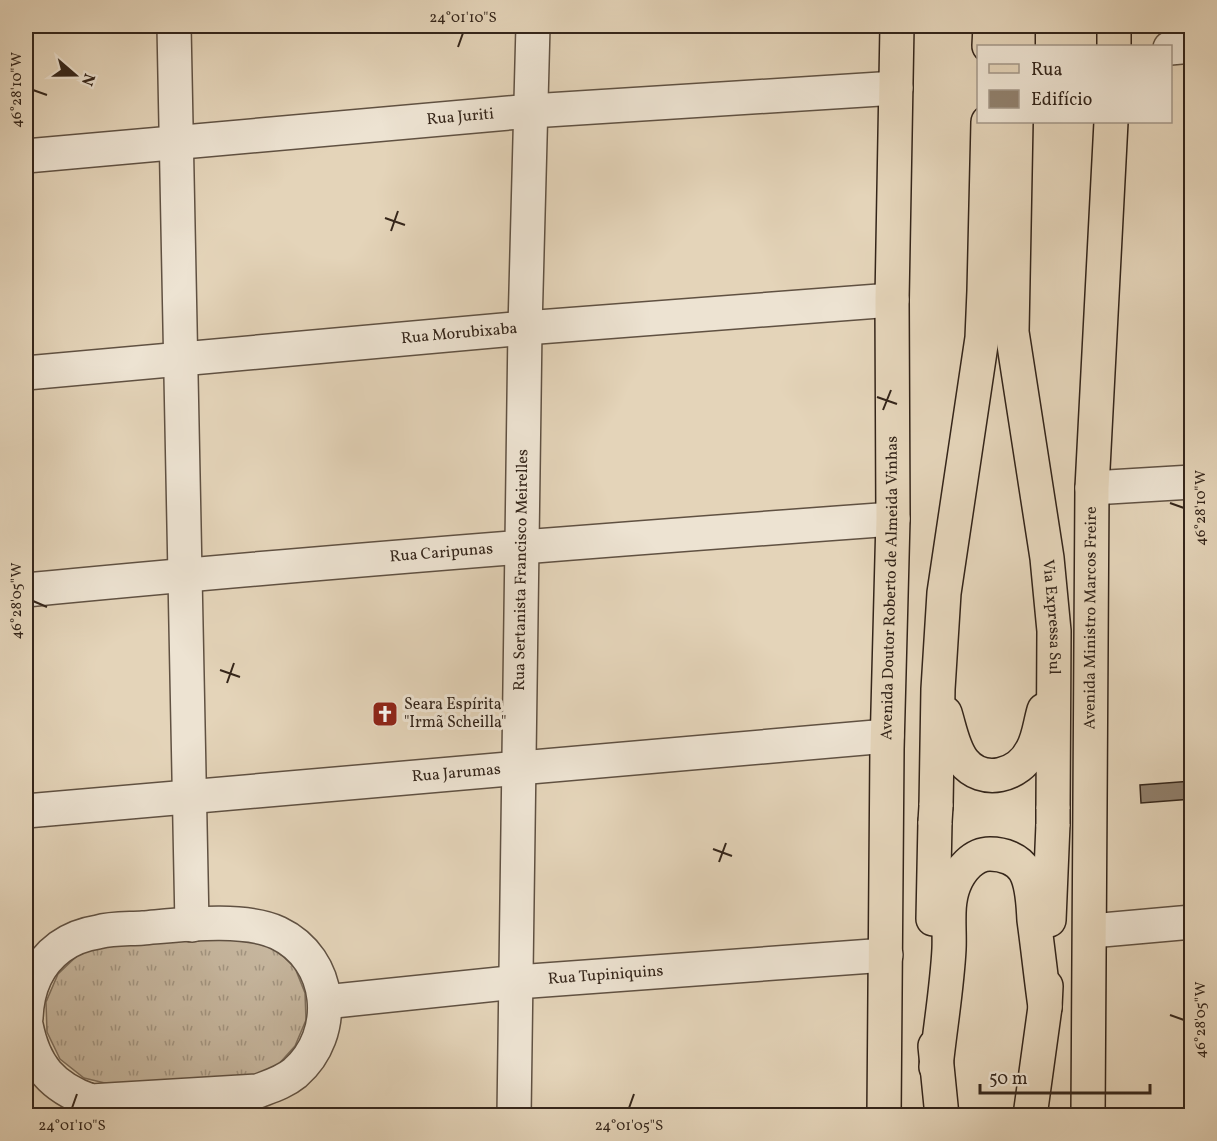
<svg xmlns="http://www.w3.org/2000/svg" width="1217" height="1141" viewBox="0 0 1217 1141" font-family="Vollkorn,serif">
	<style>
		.grass { fill: url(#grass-tufts); stroke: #7d6e5c; stroke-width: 1.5 }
		.building { fill: #90806d; stroke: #34251a; stroke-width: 1.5 }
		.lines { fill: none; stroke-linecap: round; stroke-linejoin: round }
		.minor-casing { stroke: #605142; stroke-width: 36 }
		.major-casing { stroke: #34251a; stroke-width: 36 }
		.highway-casing { stroke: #34251a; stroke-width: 36 }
		.minor { stroke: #ede3d2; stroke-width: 33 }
		.major { stroke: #e4d4b9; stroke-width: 33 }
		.highway { stroke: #e4d4b9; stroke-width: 33 }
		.highway-bridge-casing { stroke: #34251a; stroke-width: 36; stroke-linecap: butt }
		.highway-bridge { stroke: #e4d4b9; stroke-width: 33 }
		.ticks { fill: none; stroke: #34251a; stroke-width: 2 }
		.labels { text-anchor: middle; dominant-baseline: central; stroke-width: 6; stroke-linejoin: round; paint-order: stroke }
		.street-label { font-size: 16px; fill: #34251a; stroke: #ede3d2 }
		.poi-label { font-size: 16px; fill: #34251a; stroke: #ede3d2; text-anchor: start }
		.neatline { fill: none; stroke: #34251a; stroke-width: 2 }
		.ticks-label { font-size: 15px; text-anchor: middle; fill: #34251a }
	</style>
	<defs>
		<pattern id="grass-tufts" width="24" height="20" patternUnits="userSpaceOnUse" patternTransform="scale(1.5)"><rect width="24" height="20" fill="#c6b69e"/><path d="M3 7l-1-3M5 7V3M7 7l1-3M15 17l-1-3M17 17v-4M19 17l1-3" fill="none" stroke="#a29480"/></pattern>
	</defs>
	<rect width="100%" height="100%" fill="#e4d4b9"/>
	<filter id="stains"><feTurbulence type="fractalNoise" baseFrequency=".00333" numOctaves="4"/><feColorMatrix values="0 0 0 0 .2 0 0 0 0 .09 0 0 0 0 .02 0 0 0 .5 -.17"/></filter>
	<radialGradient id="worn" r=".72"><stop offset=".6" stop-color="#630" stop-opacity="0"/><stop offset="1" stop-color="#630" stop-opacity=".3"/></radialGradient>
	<path class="grass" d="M248 938 276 949 295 968 305 993 306 1020 295 1046 277 1066 252 1076 113 1085 84 1078 60 1059 47 1032 46 1002 58 974 80 953 109 944Z"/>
	<g class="building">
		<path d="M1192 781V799L1141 803 1140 785Z"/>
		<path d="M1189 799H1192V833Z"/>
	</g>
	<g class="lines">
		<g class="minor-casing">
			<g id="minor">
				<path d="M174 26 192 925"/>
				<path d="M1170 48 1192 46"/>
				<path id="s1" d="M26 156 531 111 896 88"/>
				<path id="s2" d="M26 373 525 328 892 300"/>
				<path d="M1092 488 1192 482"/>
				<path id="s3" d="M26 590C314 562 603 540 893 519"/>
				<path id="s4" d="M26 811 887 736"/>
				<path d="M1091 931 1192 922"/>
				<path id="s5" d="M325 1002 517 982 886 955"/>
				<path d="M26 1018C27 990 37 964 60 947 71 939 85 934 98 932 112 928 128 929 143 928 180 925 245 917 278 933 333 959 340 1034 295 1073 284 1082 271 1086 258 1091L91 1101C52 1087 34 1066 26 1025"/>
				<path id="s6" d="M514 1116 525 328 533 26"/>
			</g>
		</g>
		<g class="major-casing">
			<g id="major">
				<path d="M1114 46V26"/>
				<path id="s7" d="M884 1116 887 749 893 519 892 300 897 26"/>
				<path id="s8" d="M1088 1116 1092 488 1111 122"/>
			</g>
		</g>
		<g class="highway-casing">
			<g id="highway">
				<path d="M989 46 990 26"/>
				<path d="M1018 46V26"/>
				<path id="s9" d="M1016 122 1012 332 1047 558 1054 631 1053 809"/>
				<path d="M945 713C950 729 953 748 963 761 983 786 1019 776 1032 750 1039 738 1040 723 1044 710"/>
				<path d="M936 806 938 689 944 593 982 338 984 291 988 122"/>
				<path d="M933 919 935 822"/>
				<path d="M1049 920 1053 824"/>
				<path d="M935 1046 942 1116"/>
				<path d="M936 1067C940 1028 947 988 949 949 950 928 946 905 954 885 960 870 973 854 990 854 1003 854 1018 859 1025 871 1033 885 1033 905 1034 920 1038 949 1041 978 1045 1007"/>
				<path d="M1030 1116 1045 1007 1046 986"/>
			</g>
		</g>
		<use href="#minor" class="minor"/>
		<use href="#major" class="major"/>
		<use href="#highway" class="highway"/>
		<g class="highway-bridge-casing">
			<g id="highway-bridge">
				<path d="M935 822 936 806"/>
				<path d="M1053 824V809"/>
			</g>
		</g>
		<use href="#highway-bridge" class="highway-bridge"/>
	</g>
	<path class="ticks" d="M458 47 463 33M33 90 47 95M385 218 405 225M391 231 398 211M877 397 897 404M883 410 891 390M1170 503 1184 508M33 601 47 607M220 670 240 677M227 683 234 663M713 849 732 856M719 862 726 843M1170 1015 1184 1020M72 1108 77 1094M629 1108 634 1094"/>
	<defs>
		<g id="church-square" transform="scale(1.35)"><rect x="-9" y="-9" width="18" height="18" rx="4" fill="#8f2418" stroke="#ede3d2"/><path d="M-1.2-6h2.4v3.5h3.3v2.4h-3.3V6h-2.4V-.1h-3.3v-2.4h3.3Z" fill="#fff"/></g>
	</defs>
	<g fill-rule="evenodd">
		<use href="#church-square" x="385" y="714"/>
	</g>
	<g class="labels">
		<g class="street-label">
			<text stroke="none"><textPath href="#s1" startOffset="436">Rua Juriti</textPath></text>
			<text stroke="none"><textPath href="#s2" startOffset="435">Rua Morubixaba</textPath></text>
			<text stroke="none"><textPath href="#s3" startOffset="417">Rua Caripunas</textPath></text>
			<text stroke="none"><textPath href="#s6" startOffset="546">Rua Sertanista Francisco Meirelles</textPath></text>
			<text stroke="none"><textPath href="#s7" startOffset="528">Avenida Doutor Roberto de Almeida Vinhas</textPath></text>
			<text stroke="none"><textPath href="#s9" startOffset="498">Via Expressa Sul</textPath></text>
			<text stroke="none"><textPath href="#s8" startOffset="498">Avenida Ministro Marcos Freire</textPath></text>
			<text stroke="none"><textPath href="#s4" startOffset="432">Rua Jarumas</textPath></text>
			<text stroke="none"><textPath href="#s5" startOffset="282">Rua Tupiniquins</textPath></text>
		</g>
		<g class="poi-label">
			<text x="404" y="705">Seara Espírita<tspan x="404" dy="18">"Irmã Scheilla"</tspan></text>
		</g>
	</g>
	<rect width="1217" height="1141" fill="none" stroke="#e4d4b9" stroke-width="66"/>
	<rect x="977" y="45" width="195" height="78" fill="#ede3d2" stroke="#a39788" stroke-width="1.5"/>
	<rect x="989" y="64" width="30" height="9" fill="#e4d4b9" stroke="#a39788" stroke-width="1.5"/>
	<text x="1031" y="75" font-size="18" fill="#34251a">Rua</text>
	<rect x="989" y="90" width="30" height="18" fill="#90806d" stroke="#a39788" stroke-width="1.5"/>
	<text x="1031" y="105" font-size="18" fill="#34251a">Edifício</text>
	<g transform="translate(75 75) rotate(110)" stroke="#ede3d2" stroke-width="4.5" paint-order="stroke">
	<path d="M0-4.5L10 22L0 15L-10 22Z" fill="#34251a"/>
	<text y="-9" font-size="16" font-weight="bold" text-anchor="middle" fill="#34251a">N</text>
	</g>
	<path d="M980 1084v9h170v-9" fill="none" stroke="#34251a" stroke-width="3"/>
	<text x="989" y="1084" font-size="18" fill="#34251a" stroke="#ede3d2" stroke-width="4.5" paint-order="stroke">50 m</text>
	<rect x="33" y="33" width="1151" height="1075" class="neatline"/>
	<g class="ticks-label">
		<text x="463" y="22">24°01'10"S</text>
		<text transform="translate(16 90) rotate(-90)" y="5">46°28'10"W</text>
		<text transform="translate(1200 508) rotate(-90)" y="5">46°28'10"W</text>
		<text transform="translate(16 601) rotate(-90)" y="5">46°28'05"W</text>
		<text transform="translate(1200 1020) rotate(-90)" y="5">46°28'05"W</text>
		<text x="72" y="1130">24°01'10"S</text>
		<text x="629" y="1130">24°01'05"S</text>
	</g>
	<rect width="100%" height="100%" filter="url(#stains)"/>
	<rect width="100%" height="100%" fill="url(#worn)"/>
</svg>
